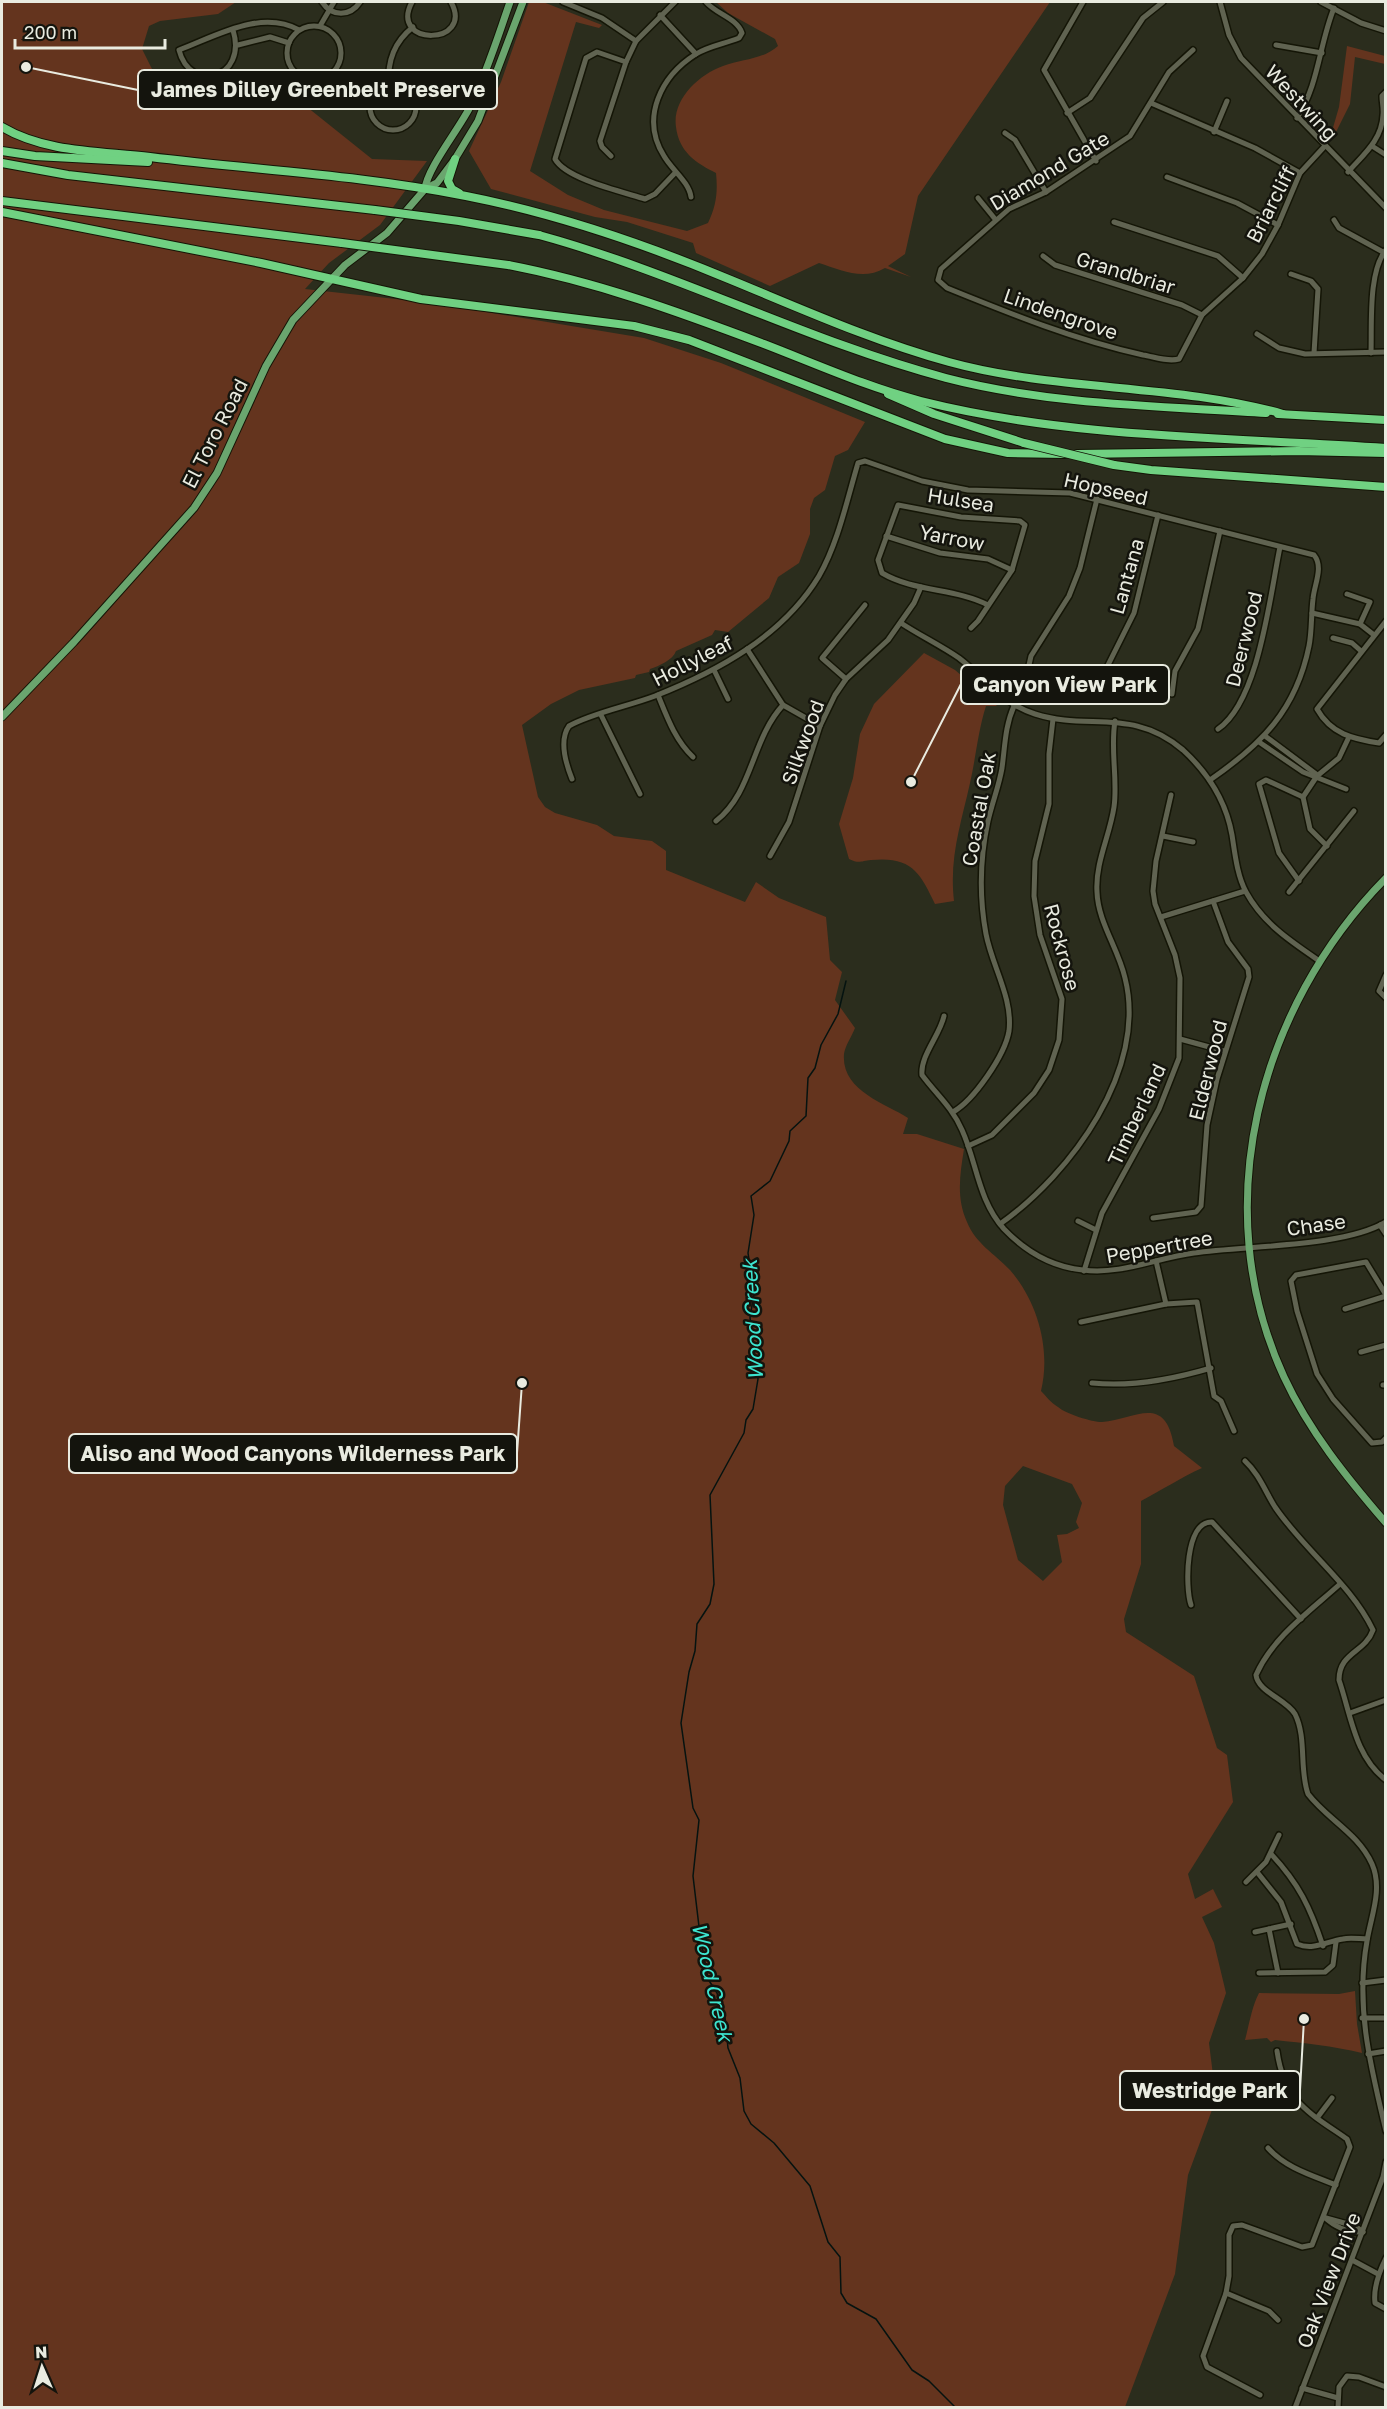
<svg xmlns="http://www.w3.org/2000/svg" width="1387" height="2409" viewBox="0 0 1387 2409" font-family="'Golos Text',sans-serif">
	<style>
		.green { fill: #64341e; fill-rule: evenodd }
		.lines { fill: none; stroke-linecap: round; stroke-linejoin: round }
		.stream { stroke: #051310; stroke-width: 1.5 }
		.minor-casing { stroke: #141506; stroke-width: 8 }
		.major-casing { stroke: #141506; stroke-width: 9 }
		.highway-casing { stroke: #141506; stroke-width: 10 }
		.minor { stroke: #606351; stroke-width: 5 }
		.major { stroke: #6aa56e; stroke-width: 7 }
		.highway { stroke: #70d182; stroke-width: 8 }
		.highway-bridge-casing { stroke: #141506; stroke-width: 10; stroke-linecap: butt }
		.highway-bridge { stroke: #70d182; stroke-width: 8 }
		.labels { text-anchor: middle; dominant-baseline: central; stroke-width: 5; stroke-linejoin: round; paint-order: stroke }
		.street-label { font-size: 20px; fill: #e9ebe0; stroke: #14140d }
		.water-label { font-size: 21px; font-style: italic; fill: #3de5d0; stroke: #14140d }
		.leader { fill: none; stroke: #e9ebe0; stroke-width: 2 }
		.callout-dot { fill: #e9ebe0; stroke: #14140d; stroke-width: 2 }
		.callout { fill: #14140d; stroke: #e9ebe0; stroke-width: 2 }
		.callout-label { font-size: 21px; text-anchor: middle; font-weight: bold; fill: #e9ebe0 }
	</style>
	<rect width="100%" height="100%" fill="#2b2d1d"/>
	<g class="green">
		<path d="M2 2H236L218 14 160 21 149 26 142 49 153 71 169 95 196 106 281 99 307 107 372 159 427 161 380 225 329 263 305 289 432 303 644 338 721 363 865 422 848 450 835 456 825 490 814 498 810 509V534L799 563 778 577 769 598 728 632 715 630 712 635 676 651C673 660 659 666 650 669L649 672 636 675 635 678 579 690 551 704 522 725 538 797 545 807 555 813 597 825 614 836 652 841 666 851V870L745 902 756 882 779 898 826 917 830 960 842 972 835 1000 855 1028C852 1036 845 1046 844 1054 841 1091 885 1103 908 1118L903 1134H917L964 1149C960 1174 956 1198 967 1222 976 1244 994 1253 1010 1270 1038 1302 1051 1350 1041 1391 1046 1396 1051 1403 1058 1407 1066 1414 1092 1422 1102 1422 1136 1419 1165 1393 1174 1446L1202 1468C1180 1478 1162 1490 1141 1501V1564L1124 1619 1126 1632 1194 1676 1217 1748 1227 1755 1233 1802 1188 1874 1195 1899 1213 1889 1222 1907 1202 1917 1214 1943 1226 1993 1209 2043 1216 2099 1188 2175 1175 2274 1125 2407 2 2408ZM1023 1466 1072 1484 1082 1503 1076 1522 1079 1528 1067 1534 1057 1535 1062 1562 1043 1581 1018 1560 1003 1505 1005 1486Z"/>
		<path d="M529 2H543L602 25 599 28 576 22 530 171 568 195 604 210 687 231 708 223C716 206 718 193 716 173 696 163 679 152 676 127 672 100 698 75 723 66 742 59 762 60 778 46L775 39 728 13 716 2H1050L918 196 905 254 888 266 911 277 885 268C863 281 841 270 819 263L770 286 696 253 693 243 627 222 595 217 491 189 469 151 501 82Z"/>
		<path d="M1347 46 1385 56V64L1355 57 1350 104 1332 140 1330 138 1339 107Z"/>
		<path d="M924 653 955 670 997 706H986C978 731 976 757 970 783 961 824 949 857 954 901L935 904C920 872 911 856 871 860 861 861 859 864 849 859L839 824 853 778 860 734 874 704Z"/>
		<path d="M1355 1991 1357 2024 1362 2053C1333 2046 1303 2043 1275 2040L1271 2042 1267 2038 1245 2040C1249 2025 1252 2006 1259 1993L1339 1994Z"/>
	</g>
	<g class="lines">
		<path class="stream" d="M846 981 838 1014 821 1045 815 1068 808 1078 806 1116 790 1131 789 1141 770 1181 751 1196 754 1215 748 1253 754 1293 750 1318 758 1379 753 1409 746 1420 744 1433 710 1495 714 1584 710 1604 697 1624 695 1651 689 1672 681 1723 693 1808 699 1820 693 1876 700 1935 708 1979 717 1993 725 2018 728 2048 740 2078 744 2111 751 2124 774 2143 810 2186 828 2242 840 2257 841 2293 847 2303 876 2319 912 2370 929 2381 956 2408"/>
		<g class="minor-casing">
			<g id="minor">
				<path d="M322 2C332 17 350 17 360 2"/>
				<path d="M412 2C388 47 475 46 451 2"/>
				<path d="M563 2 602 18 636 41"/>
				<path d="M1083 2 1044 70 1096 161"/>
				<path d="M1220 2 1229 35 1241 58 1386 208"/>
				<path d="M1321 2 1361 23 1386 31"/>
				<path d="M660 15 696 54"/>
				<path d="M320 26 334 2"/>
				<circle cx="314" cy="53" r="27"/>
				<path d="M233 30C248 79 190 94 179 50 216 36 261 9 299 30"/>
				<path d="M238 45 270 37 289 43"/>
				<path d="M1276 45 1322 53"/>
				<path d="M1193 50 1169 72 1130 136 1046 192 1009 209 941 269 938 280 947 288C1011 314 1075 340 1143 355 1155 357 1168 362 1179 359L1202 315 1243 278 1262 254 1278 225 1300 173 1324 147"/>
				<path d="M626 62 597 52 586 58 555 159C566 179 623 192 645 199L655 194 675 173"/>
				<circle cx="393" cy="107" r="23"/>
				<path d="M389 85C387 62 394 42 413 27"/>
				<path d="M1151 103 1255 148 1300 173"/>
				<path d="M1067 113 1090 98 1143 18 1163 2"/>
				<path d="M1297 118C1319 84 1319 45 1334 8"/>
				<path d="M1214 132 1227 101"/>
				<path d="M1005 133 1015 140 1046 192"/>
				<path d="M1372 146 1386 155"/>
				<path d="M611 156 602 147 600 141 626 62 636 41 675 2"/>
				<path d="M1348 172C1363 155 1382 140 1383 115 1384 109 1382 103 1382 96L1386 92"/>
				<path d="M1167 177 1237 203 1278 225"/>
				<path d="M691 197C689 182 672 170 664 156 640 118 661 76 696 54 709 46 724 44 739 38L742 33C737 18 716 14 706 2"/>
				<path d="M978 198 995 219"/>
				<path d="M1334 220 1339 228 1383 252"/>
				<path d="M1114 222 1218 256 1243 278"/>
				<path d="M1043 256 1055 265 1182 305 1202 315"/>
				<path d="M1291 274 1311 281 1318 289 1314 353"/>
				<path d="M1257 334 1279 348 1305 354 1386 352"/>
				<path d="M1371 353C1372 325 1368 271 1386 250"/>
				<path d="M886 536 940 553 988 559 1012 570"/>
				<path d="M1347 594 1370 602 1360 624"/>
				<path d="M1312 613 1360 624 1374 635"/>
				<path d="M1386 621 1317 709C1331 734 1353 739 1379 743L1386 735"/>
				<path d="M901 623C919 635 940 645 959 658 985 678 1002 704 1035 714 1088 731 1133 707 1183 750 1208 773 1226 801 1232 835 1235 854 1237 875 1246 892 1263 923 1290 941 1318 960"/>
				<path d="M971 628 978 621 1012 570 1025 525 1020 521 961 517 898 505 878 560 882 573C914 592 955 588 988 605"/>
				<path d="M1333 638 1352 643 1361 651"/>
				<path d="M747 649 783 705 820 726"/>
				<path d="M1029 665 1031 656 1069 596 1080 568 1097 499"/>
				<path d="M714 670 728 699"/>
				<path d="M1103 675 1134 613 1158 515"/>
				<path d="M846 679 822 658 865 605"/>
				<path d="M1172 694 1175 671 1198 629 1220 531"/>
				<path d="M658 695C667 717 675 740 693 757"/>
				<path d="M601 715 640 794"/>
				<path d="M1218 729C1259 701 1270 595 1280 547"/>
				<path d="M1265 736 1316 774"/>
				<path d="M1259 742 1303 772 1346 789"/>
				<path d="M572 779C566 764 559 740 569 726 592 713 629 706 655 696 718 671 783 636 819 576 838 543 847 500 858 463L865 461 922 481 968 490 1070 493 1314 555C1324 567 1314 585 1313 599 1311 615 1312 631 1309 646 1296 710 1262 744 1210 780"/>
				<path d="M716 821C753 792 751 740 783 705"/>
				<path d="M1163 836 1193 842"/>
				<path d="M1327 846 1310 829 1303 797 1317 776 1339 758 1348 739"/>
				<path d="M770 856 789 822 820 726 835 695 846 679 888 640 914 603 921 587"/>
				<path d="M1299 881 1279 853 1259 784 1266 780 1303 797"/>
				<path d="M1289 892 1354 811"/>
				<path d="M1161 917 1245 891"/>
				<path d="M1386 975 1379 991 1386 998"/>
				<path d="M944 1016C940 1035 920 1056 922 1075 936 1094 952 1107 962 1130 977 1163 978 1200 1004 1229 1025 1251 1052 1267 1083 1270 1121 1275 1156 1258 1194 1253 1246 1245 1342 1248 1386 1222"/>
				<path d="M1180 1039 1224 1051"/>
				<path d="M953 1112C974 1100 1005 1055 1009 1031 1013 998 992 966 986 934 979 896 980 858 988 821 992 803 999 786 1002 768 1005 746 1005 726 1014 706"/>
				<path d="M968 1146 992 1135 1034 1093 1049 1070 1059 1040 1062 999 1040 935 1034 896 1035 861 1049 804V754L1053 719"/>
				<path d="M1153 1218 1196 1212 1201 1206 1207 1125 1217 1079 1249 977 1248 969 1228 942 1213 901"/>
				<path d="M1078 1221 1096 1230"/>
				<path d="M1000 1224C1071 1174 1148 1069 1125 978 1118 948 1098 922 1097 892 1095 863 1110 835 1114 807 1118 779 1110 750 1115 721"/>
				<path d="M1380 1225 1386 1234"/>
				<path d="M1156 1261 1166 1304"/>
				<path d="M1084 1271 1102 1213 1159 1109 1179 1058 1180 978 1175 955 1155 904 1153 891 1156 861 1171 795"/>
				<path d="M1386 1295 1366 1262 1296 1275 1291 1281 1297 1311 1317 1374 1333 1399 1372 1443 1382 1442 1386 1438"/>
				<path d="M1345 1309 1386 1296"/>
				<path d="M1081 1322 1166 1304 1197 1302 1214 1396 1221 1401 1234 1431"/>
				<path d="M1361 1352 1386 1345"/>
				<path d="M1092 1383C1131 1387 1174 1379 1211 1368"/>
				<path d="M1383 1385H1386"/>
				<path d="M1245 1461C1259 1474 1265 1491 1275 1507 1304 1550 1351 1584 1373 1630 1365 1653 1339 1652 1339 1680 1351 1715 1355 1757 1386 1780"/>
				<path d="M1340 1584C1309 1612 1273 1637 1256 1675 1258 1692 1286 1699 1295 1714 1307 1738 1299 1769 1308 1794 1328 1820 1358 1833 1372 1864 1383 1889 1371 1916 1367 1941 1355 2007 1371 2068 1386 2131"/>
				<path d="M1191 1605C1185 1587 1185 1521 1212 1522L1301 1619"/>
				<path d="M1350 1713 1386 1700"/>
				<path d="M1271 1854C1299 1884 1310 1907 1323 1946"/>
				<path d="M1257 1872 1281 1902 1297 1944C1314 1951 1327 1941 1343 1939 1350 1937 1360 1939 1367 1939"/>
				<path d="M1246 1882 1266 1862 1279 1835"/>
				<path d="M1269 1929 1278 1973"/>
				<path d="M1255 1932 1291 1924"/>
				<path d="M1259 1973 1325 1972 1333 1965 1336 1942"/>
				<path d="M1362 1983 1386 1980"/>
				<path d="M1362 2018H1386"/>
				<path d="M1368 2054 1386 2051"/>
				<path d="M1317 2118 1332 2098"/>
				<path d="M1268 2148C1286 2168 1311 2175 1336 2185"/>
				<path d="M1324 2217C1335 2227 1348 2233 1363 2232"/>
				<path d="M1326 2218 1355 2226 1363 2232"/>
				<path d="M1386 2258C1379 2272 1373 2287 1375 2303L1386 2309"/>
				<path d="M1352 2260 1378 2274"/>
				<path d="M1226 2293 1269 2311 1278 2320"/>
				<path d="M1302 2388 1338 2398"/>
				<path d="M1260 2395 1207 2367 1203 2356 1226 2293 1229 2276V2235L1233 2226 1242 2225 1302 2247 1312 2245 1350 2147 1347 2139C1308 2112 1284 2101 1277 2051"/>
				<path d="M1295 2408 1383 2177 1386 2162"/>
				<path d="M1338 2408 1339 2387 1347 2376 1359 2377 1386 2387"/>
			</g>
		</g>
		<g class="major-casing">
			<g id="major">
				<path d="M425 189C427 168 460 128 471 105 487 72 498 36 510 2"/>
				<path d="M2 717 74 642 194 508 217 473 266 366 293 320 345 265 387 233 425 189 437 183 455 159 478 121 523 2"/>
				<path d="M1386 878C1258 1008 1206 1208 1284 1377 1309 1431 1347 1478 1386 1523"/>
			</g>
		</g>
		<g class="highway-casing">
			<g id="highway">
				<path d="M2 127C46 153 100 151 150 157 255 170 361 175 466 196 558 214 645 244 731 280 804 310 873 341 949 362 1058 392 1175 383 1283 414"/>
				<path d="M2 151 35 156 148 162"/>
				<path d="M455 159 448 181 452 189 459 193"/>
				<path d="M2 163 68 175 375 210"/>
				<path d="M2 201 342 243"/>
				<path d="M2 212 261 263 421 299 634 326 689 340 945 439 1008 453 1065 454"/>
				<path d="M539 235C678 273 807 341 946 378 1050 405 1160 406 1266 413"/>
				<path d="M508 265C597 282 679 312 764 344 816 364 867 387 921 401 1073 439 1231 437 1386 448"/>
				<path d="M888 394 934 414 1024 443"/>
				<path d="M1278 414 1386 420"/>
				<path d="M1077 454 1298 451 1386 453"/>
				<path d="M1114 465 1151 470 1386 487"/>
			</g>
		</g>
		<use href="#minor" class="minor"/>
		<use href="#major" class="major"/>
		<use href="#highway" class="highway"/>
		<g class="highway-bridge-casing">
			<g id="highway-bridge">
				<path d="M375 210 459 221 539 235"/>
				<path d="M342 243 508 265"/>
				<path d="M1024 443 1114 465"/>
			</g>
		</g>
		<use href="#highway-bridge" class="highway-bridge"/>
	</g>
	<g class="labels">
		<g class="street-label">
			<text transform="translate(1302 102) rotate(47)">Westwing</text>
			<text transform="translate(1049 170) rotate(-31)">Diamond Gate</text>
			<text transform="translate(1270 204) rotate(-63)">Briarcliff</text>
			<text transform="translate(1126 272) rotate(17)">Grandbriar</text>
			<text transform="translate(1061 313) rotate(19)">Lindengrove</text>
			<text transform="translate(214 433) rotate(-63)">El Toro Road</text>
			<text transform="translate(1106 488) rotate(13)">Hopseed</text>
			<text transform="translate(961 499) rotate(9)">Hulsea</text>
			<text transform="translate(952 537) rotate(11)">Yarrow</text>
			<text transform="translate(1126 576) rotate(-74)">Lantana</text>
			<text transform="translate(1243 639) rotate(-76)">Deerwood</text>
			<text transform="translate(692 660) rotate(-27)">Hollyleaf</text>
			<text transform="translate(802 742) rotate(-70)">Silkwood</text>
			<text transform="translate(978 809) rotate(-80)">Coastal Oak</text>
			<text transform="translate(1063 947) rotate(75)">Rockrose</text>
			<text transform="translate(1207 1070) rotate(-76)">Elderwood</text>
			<text transform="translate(1136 1114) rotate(-65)">Timberland</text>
			<text transform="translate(1316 1224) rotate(-8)">Chase</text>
			<text transform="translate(1159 1246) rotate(-10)">Peppertree</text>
			<text transform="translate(1328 2280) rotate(-69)">Oak View Drive</text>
		</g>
		<g class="water-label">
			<text transform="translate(752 1320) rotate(-93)">Wood Creek</text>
			<text transform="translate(713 1982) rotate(77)">Wood Creek</text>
		</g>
	</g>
	<path class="leader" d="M26 67L138 90M911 782L961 684M522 1383L517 1453M1304 2019L1300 2090"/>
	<g class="callout-dot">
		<circle cx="26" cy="67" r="6"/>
		<circle cx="911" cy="782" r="6"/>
		<circle cx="522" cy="1383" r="6"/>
		<circle cx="1304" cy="2019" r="6"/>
	</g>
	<g class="callout">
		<rect x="138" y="70" width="359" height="39" rx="6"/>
		<rect x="961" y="665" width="208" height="39" rx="6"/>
		<rect x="69" y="1434" width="448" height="39" rx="6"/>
		<rect x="1120" y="2071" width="180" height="39" rx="6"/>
	</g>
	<g class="callout-label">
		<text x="318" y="97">James Dilley Greenbelt Preserve</text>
		<text x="1065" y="692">Canyon View Park</text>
		<text x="293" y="1461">Aliso and Wood Canyons Wilderness Park</text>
		<text x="1210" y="2098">Westridge Park</text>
	</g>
	<rect width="1387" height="2409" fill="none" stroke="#e9ebe0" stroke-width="6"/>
	<g transform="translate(42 2367) rotate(357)" stroke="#14140d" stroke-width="4.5" paint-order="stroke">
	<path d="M0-4.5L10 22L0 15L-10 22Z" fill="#e9ebe0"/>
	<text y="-9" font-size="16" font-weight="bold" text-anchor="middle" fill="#e9ebe0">N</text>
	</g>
	<path d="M15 39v9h150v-9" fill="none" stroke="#e9ebe0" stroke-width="3"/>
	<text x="24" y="39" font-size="18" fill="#e9ebe0" stroke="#14140d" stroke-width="4.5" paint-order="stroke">200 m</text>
</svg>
